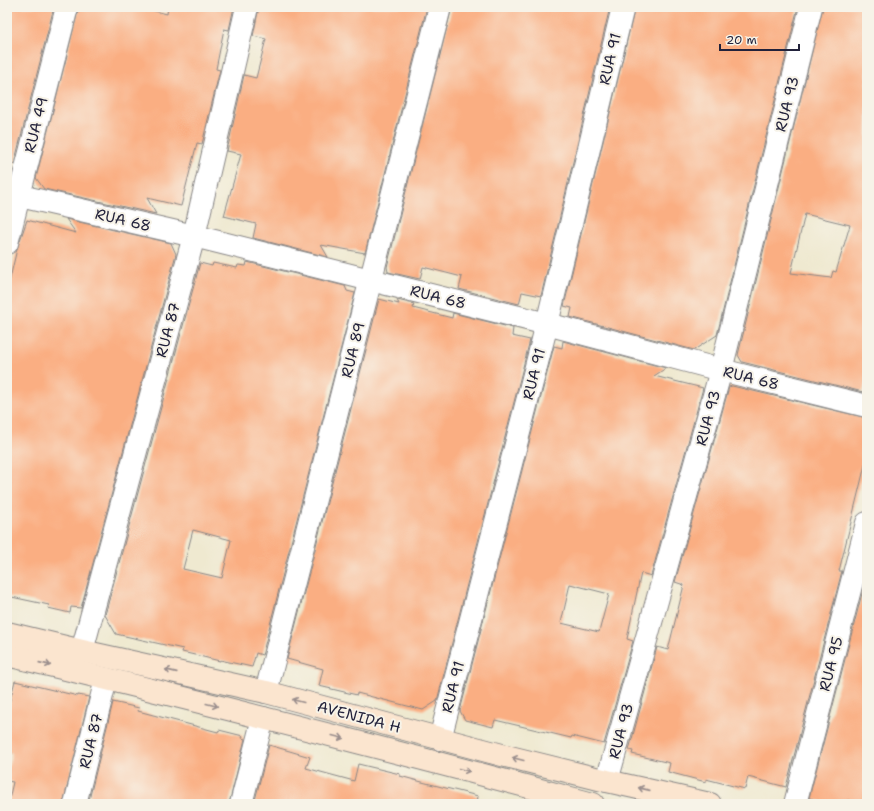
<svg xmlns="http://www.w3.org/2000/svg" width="874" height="811" viewBox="0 0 874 811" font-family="'Shantell Sans',sans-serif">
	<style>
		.building { fill: #faae82; fill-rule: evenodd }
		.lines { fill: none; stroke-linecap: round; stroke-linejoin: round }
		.street-casing { stroke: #888686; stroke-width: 24 }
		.secondary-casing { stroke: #888686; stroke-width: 24 }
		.street { stroke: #fff; stroke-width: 22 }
		.secondary { stroke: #fbe5cf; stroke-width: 22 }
		.oneway { stroke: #998d8c }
		.labels { text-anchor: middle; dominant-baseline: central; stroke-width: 4; stroke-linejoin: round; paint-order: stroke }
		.street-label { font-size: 15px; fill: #22223b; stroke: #f7f3e8 }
	</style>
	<rect width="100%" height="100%" fill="#f7f3e8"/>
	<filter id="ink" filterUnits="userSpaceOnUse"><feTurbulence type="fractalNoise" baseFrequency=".025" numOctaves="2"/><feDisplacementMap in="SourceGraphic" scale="8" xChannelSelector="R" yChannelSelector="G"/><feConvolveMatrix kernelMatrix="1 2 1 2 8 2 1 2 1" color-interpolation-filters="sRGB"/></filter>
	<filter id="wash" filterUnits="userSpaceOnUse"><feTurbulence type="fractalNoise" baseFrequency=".012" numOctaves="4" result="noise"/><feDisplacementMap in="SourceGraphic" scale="16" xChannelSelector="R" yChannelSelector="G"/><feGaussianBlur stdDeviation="0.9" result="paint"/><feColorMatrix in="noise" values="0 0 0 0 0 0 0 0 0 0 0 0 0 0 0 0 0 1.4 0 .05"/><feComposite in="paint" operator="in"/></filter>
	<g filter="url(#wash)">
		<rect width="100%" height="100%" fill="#efe9d0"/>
		<g id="blocks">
			<g class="building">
				<path d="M7 7H54L14 164 7 163Z"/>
				<path d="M79 7H139L167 14 168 7H234L229 30 224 29 216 69 220 70 202 144 197 143 181 206 147 198 156 214 44 189 36 178Z"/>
				<path d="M259 7H427L365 253 321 245 328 257 253 238 256 224 224 216 241 154 227 151 244 75 256 78 266 39 253 36Z"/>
				<path d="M452 7H610L541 296 522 292 519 304 459 289 462 277 423 267 420 279 388 272 387 267Z"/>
				<path d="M635 7H798L717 335 694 350 570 317 572 308 564 306Z"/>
				<path d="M823 7H867V378L863 392 742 362 738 355ZM805 214 850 225 836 272 833 271 831 278 791 273Z"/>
				<path d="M66 219 171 243 176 254 81 608 71 607 70 613 48 608 49 605 7 596V291L17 249 27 220 76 233Z"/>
				<path d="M247 262 345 286 347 291 355 293 263 652 262 655 256 653 252 667 220 660V661L182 652 183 649 116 634 105 615 200 263 212 266 213 263 237 268 238 265 246 266ZM193 530 231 540 222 578 183 569Z"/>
				<path d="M379 299 399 304 397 300 414 304 413 308 452 318 453 313 513 328 512 336 530 340 437 701 423 710 357 693V695L319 686 323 669 287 659Z"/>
				<path d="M563 341 666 368 654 376 703 388 651 576 641 573 627 639 633 641 604 744 572 736 571 738 495 720 493 727 465 720 460 711 554 346 562 348ZM570 584 609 594 599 632 561 623Z"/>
				<path d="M732 386 867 418V457L839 571H842L786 787 748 777 745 789 706 779V782L668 772 670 763 632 754 633 751 629 750 657 647 668 650 684 585 675 582 729 387Z"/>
				<path d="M866 578H867V804L847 800 846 804H832L809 798Z"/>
				<path d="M15 681 78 696V695L89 697 63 804H8L13 782 7 781V771L12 753 7 752V711Z"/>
				<path d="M113 702 139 708 138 711 218 732 219 730 243 736 242 738 245 739 229 804H88Z"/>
				<path d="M269 745 310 757 306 768 354 781 358 764 400 774V776L422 782 478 796 477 804H254Z"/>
			</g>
		</g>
	</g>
	<g filter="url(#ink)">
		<use href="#blocks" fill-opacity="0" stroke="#888686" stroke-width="1"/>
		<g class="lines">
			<g class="street-casing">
				<g id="street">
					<path d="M7 193 194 236 547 324 721 370 867 406"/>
					<path d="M7 243 67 7"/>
					<path d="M82 651 194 236 247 7"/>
					<path d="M266 692 440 7"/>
					<path d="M440 739 547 324 623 7"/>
					<path d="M607 781 721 370 811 7"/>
					<path d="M75 804 106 679"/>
					<path d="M241 804 263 718"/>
					<path d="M795 804 867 523"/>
				</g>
			</g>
			<g class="secondary-casing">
				<g id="secondary">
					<path d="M7 633 82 651 266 692 502 755 607 781 710 804"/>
					<path d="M7 655C203 701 398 752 593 804"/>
				</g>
			</g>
			<use href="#street" class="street"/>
			<use href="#secondary" class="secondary"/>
		</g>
		<defs><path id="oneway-shaft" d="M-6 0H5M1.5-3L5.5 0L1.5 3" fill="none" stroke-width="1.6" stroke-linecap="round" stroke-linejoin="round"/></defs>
		<g class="oneway">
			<use href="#oneway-shaft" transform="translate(45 664) rotate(13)"/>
			<use href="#oneway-shaft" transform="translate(171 671) rotate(-167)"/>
			<use href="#oneway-shaft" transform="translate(298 701) rotate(-165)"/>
			<use href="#oneway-shaft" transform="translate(212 705) rotate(14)"/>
			<use href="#oneway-shaft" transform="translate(338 737) rotate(14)"/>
			<use href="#oneway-shaft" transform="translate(518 759) rotate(-166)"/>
			<use href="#oneway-shaft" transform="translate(464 770) rotate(14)"/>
			<use href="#oneway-shaft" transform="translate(644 789) rotate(-167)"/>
		</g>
	</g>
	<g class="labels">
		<g class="street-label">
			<text transform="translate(610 59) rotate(-77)">RUA 91</text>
			<text transform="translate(787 104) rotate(-76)">RUA 93</text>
			<text transform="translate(36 125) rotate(-76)">RUA 49</text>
			<text transform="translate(123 220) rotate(13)">RUA 68</text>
			<text transform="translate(438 297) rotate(14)">RUA 68</text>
			<text transform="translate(168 330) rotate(-75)">RUA 87</text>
			<text transform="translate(353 350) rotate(-76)">RUA 89</text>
			<text transform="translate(534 374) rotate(-76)">RUA 91</text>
			<text transform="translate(751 378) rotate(14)">RUA 68</text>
			<text transform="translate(708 418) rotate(-75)">RUA 93</text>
			<text transform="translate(831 664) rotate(-76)">RUA 95</text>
			<text transform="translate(453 687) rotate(-76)">RUA 91</text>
			<text transform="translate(359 717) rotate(15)">AVENIDA H</text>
			<text transform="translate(621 731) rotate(-75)">RUA 93</text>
			<text transform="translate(91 741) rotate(-76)">RUA 87</text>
		</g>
	</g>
	<rect width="874" height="811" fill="none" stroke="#f7f3e8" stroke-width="24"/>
	<path d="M720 44v6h79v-6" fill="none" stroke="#22223b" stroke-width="2"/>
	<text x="726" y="44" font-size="12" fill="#22223b" stroke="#f7f3e8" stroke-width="3" paint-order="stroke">20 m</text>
</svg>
